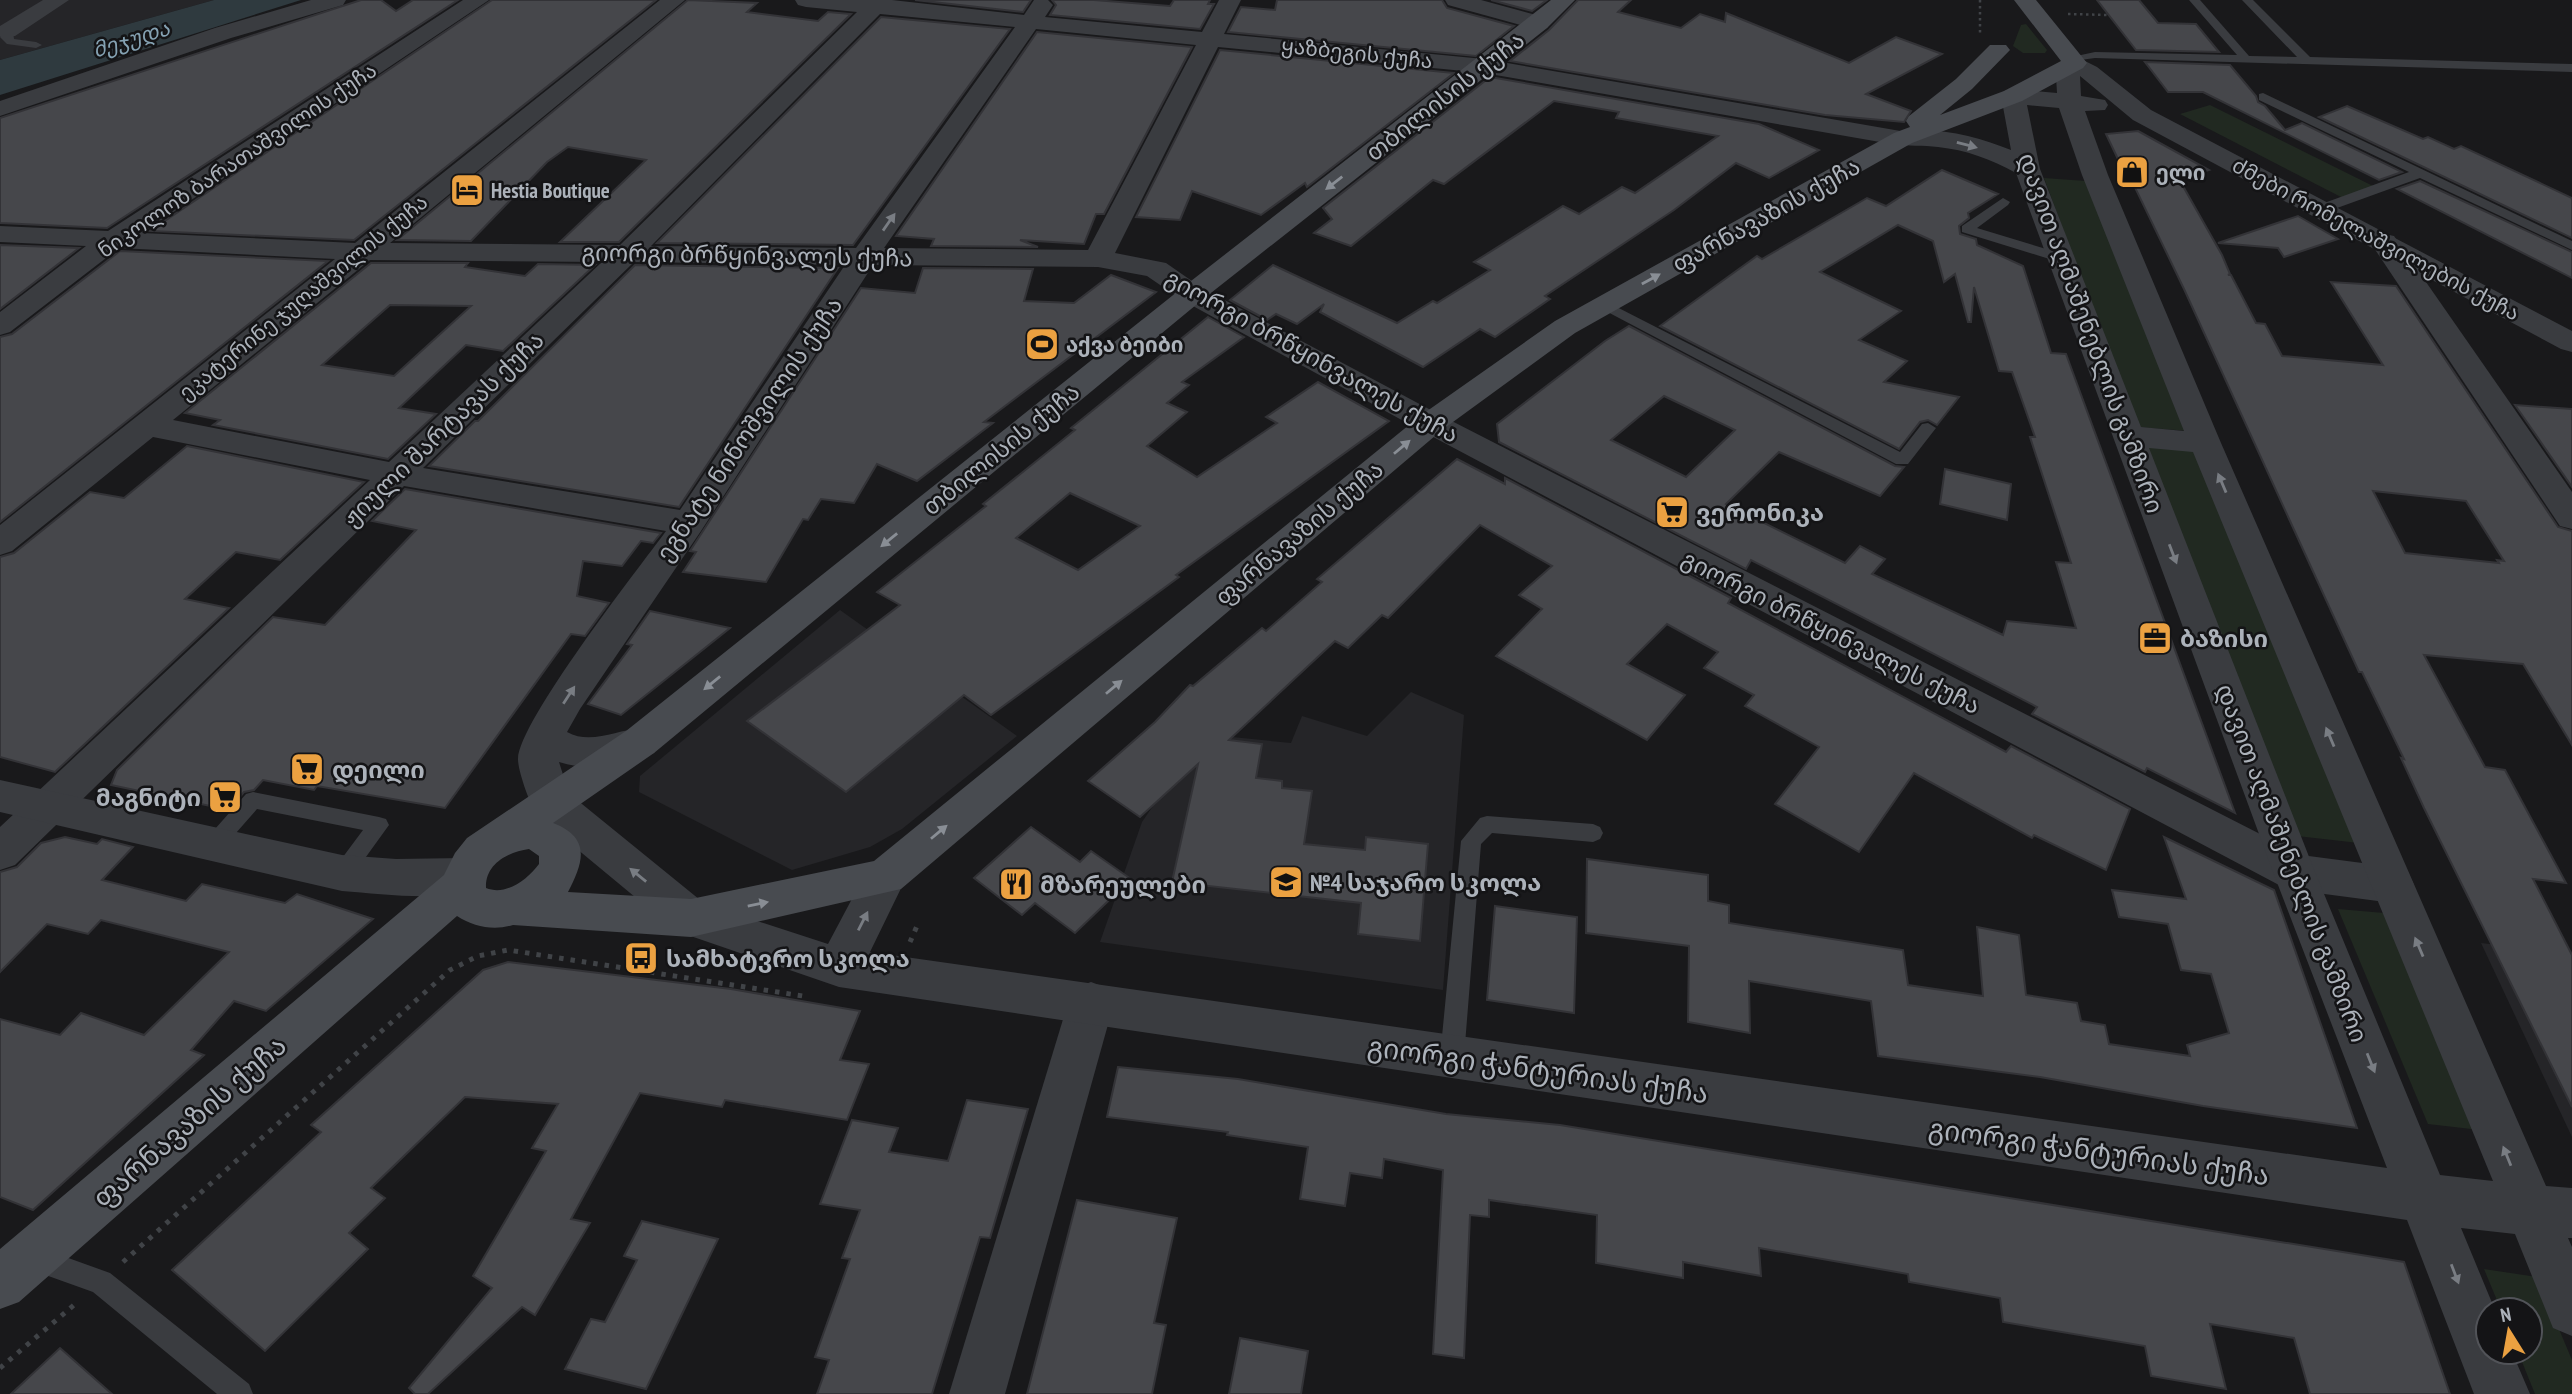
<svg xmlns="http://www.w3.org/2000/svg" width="2572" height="1394" viewBox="0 0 2572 1394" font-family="'PT Sans Narrow','Noto Sans Georgian',sans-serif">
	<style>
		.built { fill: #252528 }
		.green { fill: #212921 }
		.water { fill: #2f3a3f }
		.building { fill: #46474b; stroke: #333337; stroke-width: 2; fill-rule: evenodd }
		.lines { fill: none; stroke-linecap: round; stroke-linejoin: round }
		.path-far1 { stroke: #404347; stroke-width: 2.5; stroke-dasharray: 2.5 3.5; stroke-linecap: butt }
		.path { stroke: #404347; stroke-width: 5; stroke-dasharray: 4.5 7; stroke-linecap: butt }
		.service { fill: #3a3c40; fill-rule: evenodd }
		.minor { fill: #3a3c40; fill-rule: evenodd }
		.tertiary { fill: #3a3c40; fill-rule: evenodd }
		.secondary { fill: #484b50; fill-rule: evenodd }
		.oneway { fill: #797d83 }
		.oneway2 { fill: #898e95 }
		.labels { text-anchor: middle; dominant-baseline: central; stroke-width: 5; stroke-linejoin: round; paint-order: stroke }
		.far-water-label { font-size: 21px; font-style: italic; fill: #85a2b3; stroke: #141416 }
		.far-street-label { font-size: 21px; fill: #acb2ba; stroke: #141416 }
		.far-poi-label { font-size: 21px; font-weight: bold; fill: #acb2ba; stroke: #141416; text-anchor: start }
		.street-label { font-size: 24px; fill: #acb2ba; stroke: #141416 }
		.poi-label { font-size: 24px; font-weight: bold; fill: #acb2ba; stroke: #141416; text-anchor: start }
		.near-street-label { font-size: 28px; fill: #acb2ba; stroke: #141416 }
	</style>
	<rect width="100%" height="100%" fill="#19191b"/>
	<g class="built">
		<path d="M0 0H214L0 60Z"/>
		<path d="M840 610 1017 736 902 829 870 847 792 870 639 792 640 776Z"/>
		<path d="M1411 692 1464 715 1443 990 1100 942 1142 822 1202 734 1291 743 1302 716 1367 736Z"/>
		<path d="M2481 943 2572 954V1137Z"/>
	</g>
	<g class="green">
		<path d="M2026 24 2047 50 2045 53H2023L2013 46 2021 25Z"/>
		<path d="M2210 105 2373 186 2343 198 2180 114Z"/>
		<path d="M2044 178 2086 181 2189 431 2137 427Z"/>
		<path d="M2147 447 2195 451 2359 843 2297 836Z"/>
		<path d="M2338 909 2384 913 2480 1130 2428 1124Z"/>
		<path d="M2484 1269 2537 1277 2572 1360V1394H2535L2518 1352H2530V1310H2501Z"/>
	</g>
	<path class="water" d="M214 0H301L0 95V60Z"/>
	<g class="building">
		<path d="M361 0H381L396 11 413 0H458L107 228 0 223V118Z"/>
		<path d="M492 0H656L354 240 150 231Z"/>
		<path d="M688 0 757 3 747 12 818 21 828 12 851 14 619 242H560L646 160 568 147 547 162 471 241 397 240Z"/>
		<path d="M915 0H1031L1023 12Z"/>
		<path d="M1052 0H1094L1170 6 1174 0H1210L1208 4H1214L1200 29 1050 15 1056 5Z"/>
		<path d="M1277 0H1442L1447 8 1514 26 1476 56 1228 32 1241 7 1275 10Z"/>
		<path d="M1491 0H1547L1532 11Z"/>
		<path d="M1578 0H1631L1618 12 1681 28 1700 14 1725 22 1726 13 1849 63 1896 37 1942 54 1866 94 1911 111 1904 122 1825 115 1510 61 1549 30Z"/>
		<path d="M2097 0H2139L2158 23 2196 24 2219 52 2136 50Z"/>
		<path d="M881 17 1010 29 853 245 657 243Z"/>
		<path d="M1037 32 1192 47 1104 214H1096L1084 244 1020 240 1038 247 931 246 934 239 896 236Z"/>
		<path d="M1220 50 1454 73 1307 187 1305 183 1261 215 1192 191 1180 220 1136 217Z"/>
		<path d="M2145 62 2230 65 2256 96 2258 102 2265 106 2285 130 2302 123 2402 172 2379 180 2203 92H2168Z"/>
		<path d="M1490 77 1759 124 1819 150 1769 178 1736 163 1674 210 1545 296 1550 299 1495 337 1480 329 1423 367 1320 312 1324 304 1297 324 1276 314 1267 320 1230 300 1273 265 1397 323 1433 301 1437 303 1490 270 1474 262 1563 206 1579 214 1622 187 1635 193 1718 136 1616 118 1619 112 1554 101 1444 184 1433 180 1351 246 1314 233 1332 219 1323 208Z"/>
		<path d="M2347 106 2423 139 2428 137 2454 149 2461 146 2572 198V238L2319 117Z"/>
		<path d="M2138 131 2209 170 2179 179 2222 255 2230 274 2228 275H2231L2256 323 2265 324 2282 356 2383 365 2331 282 2396 286 2558 527 2572 531V745L2523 664 2424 655 2485 767 2505 770 2566 883 2533 879 2572 955V1107L2424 808 2401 758 2404 759 2362 672H2359L2184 289 2130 177 2126 176 2106 134ZM2373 491 2466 501 2504 561 2497 560 2499 563 2405 553Z"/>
		<path d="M1942 170 1998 194 1968 213 1969 218 1959 226 1960 234 1976 239 1977 245 2023 266 2051 353 2066 354 2235 813 2147 768 2145 772 2032 714 2037 707 1751 560 1746 569 1499 442 1497 424 1605 341 1629 326 1895 466 1904 467 1880 496 1779 452 1726 504 1845 563 1860 546 1885 559 1872 574 2003 635 2007 621 2076 628 2056 562 2071 563 2030 437H2035L2012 372 1999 371 1974 287 1971 322H1968L1955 274 1944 282 1933 241 1898 225 1820 272 1901 311 1859 340 1907 361 1884 382 1959 397 1937 425 1928 420 1920 422 1899 449 1660 326 1757 256 1762 259 1867 198 1886 206ZM1664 396 1735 430 1686 477 1611 440Z"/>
		<path d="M2420 181 2572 252V278L2397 189Z"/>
		<path d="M2298 216 2338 239 2284 257 2278 248 2218 243Z"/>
		<path d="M0 245 79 248 0 309Z"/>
		<path d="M120 251 328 261 0 522V337L12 334Z"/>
		<path d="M371 263H468L465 267 525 276 538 264 595 265 503 351 466 345 399 408 436 414 388 459 213 425 220 420 185 413ZM390 305 471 306 394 376 322 365Z"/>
		<path d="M635 265 838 268 679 507 429 466 475 421H478Z"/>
		<path d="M923 268 1033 269 1024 301 1074 303 1111 275 1156 292 984 422 993 423 917 481 877 464 854 503 821 499 808 520 803 519 766 582 683 572 696 552 690 551 861 288 915 293Z"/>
		<path d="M1208 317 1244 337 1182 382 1189 385 1167 403 1187 412 1147 446 1197 477 1277 423 1266 417 1318 382 1389 421 1176 575 1179 577 991 715 964 695 846 792 747 721 900 605 877 592 986 506 983 504 1075 430 1071 428ZM1070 493 1140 526 1078 570 1016 538Z"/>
		<path d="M2515 405 2572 409V487Z"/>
		<path d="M187 446 364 482 280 560 236 552 185 599 229 608 55 772 0 757V557L14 553 90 492 124 498Z"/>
		<path d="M1457 459 1505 484V478L1731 598 1728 603 2006 752 2011 746 2130 809 2106 870 2034 835 2032 838 1914 773 1859 852 1775 804 1819 747 1745 706 1754 695 1704 668 1718 652 1667 624 1627 664 1685 695 1647 740 1496 656 1542 609 1519 595 1552 566 1480 525 1388 618 1382 615 1348 648 1335 641 1229 740 1262 744 1256 778 1282 781V788L1312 791 1304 844 1365 850 1366 837 1428 844 1420 941 1358 934 1361 903 1172 882 1198 764 1140 817 1088 781 1155 722 1190 685 1193 686 1262 628 1266 631 1322 582 1317 579Z"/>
		<path d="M1945 469 2011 484 2007 520 1940 504Z"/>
		<path d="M405 489 661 533 653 543 641 541 622 566 583 561 577 596 609 603 585 636 571 634 445 808 317 786 314 790 263 780 254 790 244 792 229 810 111 785 117 770 273 617 325 625 416 530 372 521Z"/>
		<path d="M650 611 730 628 621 715 588 704 632 645 627 644Z"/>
		<path d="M1031 827 1080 862 1091 851 1131 879 1075 933 1035 903 1022 915 974 878Z"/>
		<path d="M65 837 97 844 102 839 133 847 102 880 186 901 202 884 285 903 297 894 373 919 266 1011 234 1001 191 1050 204 1055 33 1210 0 1197V1019L60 1035 81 1013 144 1035 229 952 101 920 88 934 47 924 0 972V872L17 867 41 843Z"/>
		<path d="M2164 837 2274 890 2357 1128 2203 1106 2040 1077 1878 1056 1871 1001 1749 981 1750 1033 1688 1022 1689 946 1586 933 1587 859 1708 875V901L1729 905V923L1903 950 1908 985 1983 996 1977 927 2019 935 2026 995 2077 1003 2081 1021 2105 1025 2109 1044 2190 1056 2187 1045 2229 1033 2211 974 2181 970 2168 924 2119 917 2112 890 2186 899Z"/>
		<path d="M1495 906 1577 917 1574 1013 1487 1000Z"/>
		<path d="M508 962 731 989 860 1011 840 1060 869 1064 847 1120 725 1100 722 1107 640 1093 571 1219 590 1223 535 1315 522 1307 428 1394H415L409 1388 492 1288 473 1276 546 1151 532 1148 558 1104 465 1097 371 1188 385 1198 349 1233 368 1249 265 1351 172 1270 321 1132 311 1125 483 970Z"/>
		<path d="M1118 1067 1238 1079 1446 1114 1560 1125 2404 1262 2450 1394H2310L2294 1338 2210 1324 2226 1389 2151 1376 2145 1346 2003 1322 2000 1298 1909 1282 1908 1274 1759 1248 1761 1276 1683 1262V1278L1596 1263 1597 1215 1489 1200V1217L1470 1215 1464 1358 1433 1354 1443 1170 1384 1159 1382 1178 1350 1173 1345 1206 1300 1199 1308 1147 1227 1135 1228 1132 1107 1117Z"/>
		<path d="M967 1100 1028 1109 990 1238 980 1237 932 1394H817L829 1360 815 1357 850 1259 842 1258 860 1210 820 1204 852 1120 898 1128 889 1152 948 1161Z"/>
		<path d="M1077 1200 1177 1218 1154 1323 1166 1325 1152 1394H1027Z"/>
		<path d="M642 1221 718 1239 646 1389 565 1369 591 1319 605 1322 637 1260 624 1256Z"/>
		<path d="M1240 1338 1308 1351 1301 1394H1229Z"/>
		<path d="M60 1348 112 1394H11Z"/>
	</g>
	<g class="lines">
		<g class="path-far1">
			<path d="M1980 0V34"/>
			<path d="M2068 14 2108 15"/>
		</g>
		<g class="path">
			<path d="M910 942 917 926"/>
			<path d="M123 1262 450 970 478 956 508 950 803 996"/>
			<path d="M0 1368 74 1305"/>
		</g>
		<g class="service">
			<path d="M2189 0H2200L2249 56 2297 57 2242 0H2253L2310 57 2572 64V72L2095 58 2073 61 2067 58 2095 52 2237 55Z"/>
			<path d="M7 28 13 31 14 39 36 42 42 45 36 48 7 44 0 37 3 29Z"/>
			<path d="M2263 93 2572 241V250L2420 178 2326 212H2316V206L2409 172 2259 100V94Z"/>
			<path d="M2003 198 2010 202 2008 205 1977 228 2066 255V261H2056L1962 232V226Z"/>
			<path d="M1605 301 1900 452 1922 424 1928 423 1936 428 1908 464H1896L1600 308 1598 305Z"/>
			<path d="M253 792 379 817 386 819 389 825 350 879 342 882 334 879 331 873 363 830 257 809 221 850 214 853 207 850 203 844 207 838 246 794Z"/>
			<path d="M1487 816 1593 824 1600 827 1603 833 1600 839 1593 842 1492 833 1481 844 1464 1057 1460 1065 1452 1068 1444 1065 1440 1057 1461 841 1480 818Z"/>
			<path d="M35 1246 110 1273 249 1384 253 1394H217L93 1292 26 1268 22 1259 26 1250Z"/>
		</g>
		<g class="minor">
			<path d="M43 0H69L15 36H0V26Z"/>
			<path d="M311 0H346L343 5 231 38 0 116V101L215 28Z"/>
			<path d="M463 0H489L142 233 355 243 660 0H685L390 243 620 245 857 12 806 7 798 5 795 0H892L1024 15 1034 0H1048L1053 5 1045 17 1202 32 1219 0H1241L1224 34 1484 59 1912 133 1916 138 1912 143 1903 146 1484 73 1218 47 1115 253 1166 263 1202 288 1442 416 2301 855 2393 867 2408 872 2414 885 2408 898 2393 903 2294 890 2279 885 1420 430 1182 300 1147 276 1098 267 873 265 701 531 580 709 567 732C596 748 626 722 654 731L660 742 654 753C622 764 593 773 559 762L572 803 566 815 551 819 536 815C530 803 518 772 518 759 519 721 638 569 666 531L404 486 15 865 0 870V827L370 480 153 437 12 551 0 555V525L335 259 119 248 10 332 0 335V312L86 246 0 242V226L108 231ZM880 14 1015 27 856 248 651 246ZM1036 29 1196 45 1088 250 884 248ZM370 260 602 262 389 462 173 420ZM634 262 845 265 680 510 423 468Z"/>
			<path d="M1445 0H1481L1547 18 1550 23 1547 28 1539 30 1448 5Z"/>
			<path d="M2384 234 2394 236 2572 492V529L2560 526 2370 242 2374 236Z"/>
			<path d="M1091 982 1107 988 1114 1003 1005 1394H949L1068 1003 1075 988Z"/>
		</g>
		<g class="tertiary">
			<path d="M2075 56 2097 67 2151 110 2572 331V352L2561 349 2133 120 2080 76 2081 96 2105 100 2108 105 2105 110 2085 111 2108 175 2221 443 2546 1186 2572 1188V1238H2568L2572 1247V1336L2553 1328 2515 1234 2461 1228 2495 1310H2488V1352H2512L2530 1394H2474L2407 1220 839 987 676 931 536 815 530 803 536 791 551 787 566 791 705 904 828 944 871 863 886 858 901 863 907 876 870 952 2387 1168 2273 872 2016 173C1991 159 1966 150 1938 147 1923 145 1908 147 1894 143L1890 138 1894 133C1930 124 1977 136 2011 150L2001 96 2004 91 2013 89 2057 93 2056 76 2067 58ZM2027 105 2059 108 2082 175 2184 431 2141 427 2040 169ZM2149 448 2193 452 2493 1181 2440 1175 2315 872Z"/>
			<path d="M0 780 342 855 396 859 464 858 479 863 485 876 479 889C440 902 383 894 342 891L0 812Z"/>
		</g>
		<path class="secondary" d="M1551 0H1575L1547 28 1202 300 654 753 553 823C592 838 583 863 568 892L691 899 874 861 1420 416 1555 321 1894 133 1910 127 1906 121 1909 116 1956 79 1990 45H2006L2010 50 1972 89 1940 115 2004 91 2061 61 2014 0H2036L2087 63 2083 68 2022 101 1912 143 1575 333 1442 430 901 889 691 937 513 925C494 931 474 927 457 916L19 1302 0 1309V1249L444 875 455 853 467 838 626 731 1182 288ZM529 849 539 856V864C527 880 506 896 486 888 485 864 508 852 529 849Z"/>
	</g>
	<defs><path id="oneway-solid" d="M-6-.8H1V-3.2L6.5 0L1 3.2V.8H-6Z" transform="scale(1.75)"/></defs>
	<g class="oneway">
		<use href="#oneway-solid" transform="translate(1967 145) rotate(15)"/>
		<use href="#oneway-solid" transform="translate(889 222) rotate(-55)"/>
		<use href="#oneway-solid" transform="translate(2222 483) rotate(-113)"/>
		<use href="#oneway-solid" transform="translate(2173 554) rotate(69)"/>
		<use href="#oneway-solid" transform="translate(569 695) rotate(-57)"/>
		<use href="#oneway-solid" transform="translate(2330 737) rotate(-113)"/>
		<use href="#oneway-solid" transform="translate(638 875) rotate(-141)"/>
		<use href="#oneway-solid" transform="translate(863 921) rotate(-63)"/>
		<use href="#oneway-solid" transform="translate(2419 947) rotate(-113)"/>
		<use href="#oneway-solid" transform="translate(2371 1063) rotate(68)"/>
		<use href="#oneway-solid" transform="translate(2507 1156) rotate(-112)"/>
		<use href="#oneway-solid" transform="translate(2455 1274) rotate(69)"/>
	</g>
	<g class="oneway2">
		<use href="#oneway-solid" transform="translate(1334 183) rotate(142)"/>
		<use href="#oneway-solid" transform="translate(1651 279) rotate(-29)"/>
		<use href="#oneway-solid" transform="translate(1402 447) rotate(-40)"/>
		<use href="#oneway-solid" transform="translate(889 540) rotate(141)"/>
		<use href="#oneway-solid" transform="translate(712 683) rotate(141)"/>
		<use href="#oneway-solid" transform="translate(1114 687) rotate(-40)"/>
		<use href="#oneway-solid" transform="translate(939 832) rotate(-40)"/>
		<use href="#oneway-solid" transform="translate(758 904) rotate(-12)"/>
	</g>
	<defs>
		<g id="shop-square" transform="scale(1.75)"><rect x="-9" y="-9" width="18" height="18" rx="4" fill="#eba141" stroke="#141416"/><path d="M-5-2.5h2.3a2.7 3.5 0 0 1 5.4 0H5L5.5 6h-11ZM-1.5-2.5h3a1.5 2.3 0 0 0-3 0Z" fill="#111"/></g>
		<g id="hotel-square" transform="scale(1.75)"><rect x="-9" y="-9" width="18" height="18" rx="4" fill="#eba141" stroke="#141416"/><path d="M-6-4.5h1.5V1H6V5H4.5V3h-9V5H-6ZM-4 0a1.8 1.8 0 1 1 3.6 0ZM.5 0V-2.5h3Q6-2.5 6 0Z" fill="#111"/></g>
		<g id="stadium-square" transform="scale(1.75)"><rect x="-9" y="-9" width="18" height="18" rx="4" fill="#eba141" stroke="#141416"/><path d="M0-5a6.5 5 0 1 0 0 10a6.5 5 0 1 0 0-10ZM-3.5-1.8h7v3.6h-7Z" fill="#111"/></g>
		<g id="supermarket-square" transform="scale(1.75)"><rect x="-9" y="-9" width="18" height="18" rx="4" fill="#eba141" stroke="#141416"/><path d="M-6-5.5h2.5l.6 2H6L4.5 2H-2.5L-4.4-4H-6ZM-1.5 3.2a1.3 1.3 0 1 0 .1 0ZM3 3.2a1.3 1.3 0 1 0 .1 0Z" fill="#111"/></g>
		<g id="office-square" transform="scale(1.75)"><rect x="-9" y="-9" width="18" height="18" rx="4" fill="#eba141" stroke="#141416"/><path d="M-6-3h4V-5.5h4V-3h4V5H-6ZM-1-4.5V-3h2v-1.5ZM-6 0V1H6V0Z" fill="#111"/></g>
		<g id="school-square" transform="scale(1.75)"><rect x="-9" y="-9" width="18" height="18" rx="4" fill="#eba141" stroke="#141416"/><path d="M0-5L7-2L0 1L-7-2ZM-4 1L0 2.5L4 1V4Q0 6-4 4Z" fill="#111"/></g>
		<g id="restaurant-square" transform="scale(1.75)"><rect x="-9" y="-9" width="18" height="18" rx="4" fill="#eba141" stroke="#141416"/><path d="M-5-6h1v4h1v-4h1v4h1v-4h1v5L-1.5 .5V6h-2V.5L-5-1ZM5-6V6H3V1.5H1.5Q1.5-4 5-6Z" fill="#111"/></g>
		<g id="bus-square" transform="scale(1.75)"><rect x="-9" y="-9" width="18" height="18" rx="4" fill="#eba141" stroke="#141416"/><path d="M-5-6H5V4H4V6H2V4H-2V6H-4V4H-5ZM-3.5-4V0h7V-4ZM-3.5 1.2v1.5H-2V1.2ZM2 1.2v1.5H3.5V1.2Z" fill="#111"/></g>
	</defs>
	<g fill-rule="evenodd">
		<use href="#shop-square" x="2132" y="172"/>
		<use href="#hotel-square" x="467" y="190"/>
		<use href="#stadium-square" x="1042" y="344"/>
		<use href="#supermarket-square" x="1672" y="512"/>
		<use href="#office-square" x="2155" y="638"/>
		<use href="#supermarket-square" x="307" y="769"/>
		<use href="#supermarket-square" x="225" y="797"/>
		<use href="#school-square" x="1286" y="882"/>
		<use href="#restaurant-square" x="1016" y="884"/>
		<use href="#bus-square" x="641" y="958"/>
	</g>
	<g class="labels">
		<g class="far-water-label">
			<text transform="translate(131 39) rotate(-17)">მეჯუდა</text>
		</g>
		<g class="far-street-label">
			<text transform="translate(1357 53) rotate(6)">ყაზბეგის ქუჩა</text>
			<text transform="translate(237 160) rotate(-34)">ნიკოლოზ ბარათაშვილის ქუჩა</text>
			<text transform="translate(2376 239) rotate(28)">ძმები რომელაშვილების ქუჩა</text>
			<text transform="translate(303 297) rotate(-39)">ეკატერინე ჯუღაშვილის ქუჩა</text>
		</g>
		<g class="far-poi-label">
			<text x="2156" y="172">ელი</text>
			<text x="491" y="190">Hestia Boutique</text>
			<text x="1066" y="344">აქვა ბეიბი</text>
		</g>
		<g class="street-label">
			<text transform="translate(1445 96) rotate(-38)">თბილისის ქუჩა</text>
			<text transform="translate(1766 215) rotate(-29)">ფარნავაზის ქუჩა</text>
			<text transform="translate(747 255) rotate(1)">გიორგი ბრწყინვალეს ქუჩა</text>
			<text transform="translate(2091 333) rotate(70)">დავით აღმაშენებლის გამზირი</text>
			<text transform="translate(1312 356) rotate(29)">გიორგი ბრწყინვალეს ქუჩა</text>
			<text transform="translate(443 429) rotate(-44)">ჟიული შარტავას ქუჩა</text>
			<text transform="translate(749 429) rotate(-56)">ეგნატე ნინოშვილის ქუჩა</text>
			<text transform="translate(1001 449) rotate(-39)">თბილისის ქუჩა</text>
			<text transform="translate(1299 533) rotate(-40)">ფარნავაზის ქუჩა</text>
			<text transform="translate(1831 632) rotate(27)">გიორგი ბრწყინვალეს ქუჩა</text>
			<text transform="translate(2292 863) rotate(69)">დავით აღმაშენებლის გამზირი</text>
		</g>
		<g class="poi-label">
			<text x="1696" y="512">ვერონიკა</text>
			<text x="2180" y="638">ბაზისი</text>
			<text x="332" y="769">დეილი</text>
			<text x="201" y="797" text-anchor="end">მაგნიტი</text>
			<text x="1310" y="882">№4 საჯარო სკოლა</text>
			<text x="1040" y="884">მზარეულები</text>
			<text x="666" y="958">სამხატვრო სკოლა</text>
		</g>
		<g class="near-street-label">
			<text transform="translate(1538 1069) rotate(8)">გიორგი ჭანტურიას ქუჩა</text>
			<text transform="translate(189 1121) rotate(-41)">ფარნავაზის ქუჩა</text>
			<text transform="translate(2099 1151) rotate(8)">გიორგი ჭანტურიას ქუჩა</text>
		</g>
	</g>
	<g transform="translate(2509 1331) rotate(349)"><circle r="33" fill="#141416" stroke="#515358" stroke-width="2"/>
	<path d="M0-5L12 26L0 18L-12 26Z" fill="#eba141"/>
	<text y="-10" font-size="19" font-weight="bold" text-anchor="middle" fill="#acb2ba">N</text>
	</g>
</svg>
